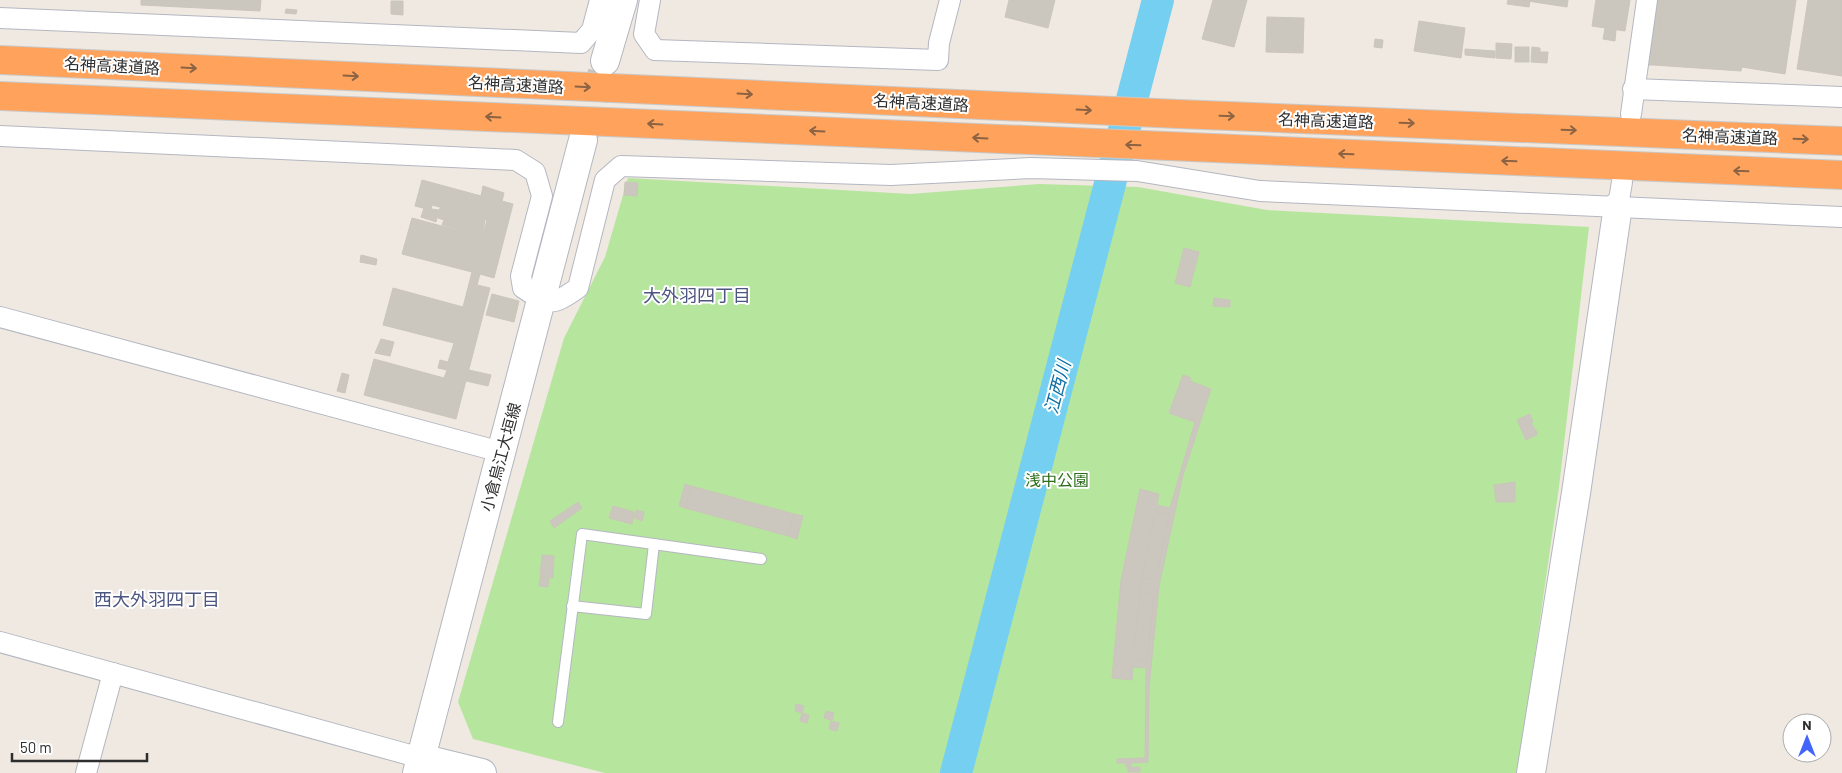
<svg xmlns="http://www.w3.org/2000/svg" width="1842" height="773" viewBox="0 0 1842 773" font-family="Barlow,'Noto Sans JP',sans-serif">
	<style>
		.green { fill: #b6e59e }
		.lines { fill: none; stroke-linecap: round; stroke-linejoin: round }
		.river { stroke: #75cff0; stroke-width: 32 }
		.building { fill: #cbc7bf; stroke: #cbc5ba }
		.secondary-tunnel { stroke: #c8c4bd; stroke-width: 28; stroke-dasharray: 28 14; stroke-linecap: butt }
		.lane-casing { stroke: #b4b7c1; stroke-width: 12 }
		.street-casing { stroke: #b4b7c1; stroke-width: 22 }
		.secondary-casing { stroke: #b4b7c1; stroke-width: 30 }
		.highway-casing { stroke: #c9c9c9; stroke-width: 30 }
		.lane { stroke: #fff; stroke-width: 10 }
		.street { stroke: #fff; stroke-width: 20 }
		.secondary { stroke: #fff; stroke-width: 28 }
		.highway { stroke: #ffa35c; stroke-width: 28 }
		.oneway { stroke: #8c6343 }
		.labels { text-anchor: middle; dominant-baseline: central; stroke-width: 4; stroke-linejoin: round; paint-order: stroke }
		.street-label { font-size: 16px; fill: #2e2e2e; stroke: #fff }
		.park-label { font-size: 16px; fill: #2c6e1b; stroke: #fff }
		.neighbourhood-label { font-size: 18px; fill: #4d5680; stroke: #fff }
		.water-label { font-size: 18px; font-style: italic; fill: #0d6fa3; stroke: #fff }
	</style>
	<rect width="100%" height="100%" fill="#efe9e1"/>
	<path class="green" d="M628 178 910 194 1039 184 1138 187 1267 210 1589 227 1559 487 1518 773H605L473 739 458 702 564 338 605 257Z"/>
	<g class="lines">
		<path class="river" d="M956 773 1158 0"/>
	</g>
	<g class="building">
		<path d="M141 0H261L260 11 141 5Z"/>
		<path d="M1009 0H1055L1048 28 1005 17Z"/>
		<path d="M1213 0H1247L1234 47 1202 39Z"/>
		<path d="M1508 0 1530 1 1529 7 1507 4Z"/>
		<path d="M1521 0H1568L1567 7Z"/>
		<path d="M1596 0H1630L1625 31 1592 26Z"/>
		<path d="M1655 0H1664L1654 65H1645Z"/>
		<path d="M1664 0H1796L1785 74 1742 67 1741 71 1654 65Z"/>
		<path d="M1808 0H1842V76L1797 69Z"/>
		<path d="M391 1H403V15L391 14Z"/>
		<path d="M286 9 297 10 296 14 285 13Z"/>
		<path d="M1267 17 1304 18 1303 53 1266 52Z"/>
		<path d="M1419 21 1465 28 1461 58 1414 51Z"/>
		<path d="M1605 28 1616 30 1615 41 1603 39Z"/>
		<path d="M1375 39 1383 40 1382 48 1374 47Z"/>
		<path d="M1496 43 1512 44 1511 59 1496 58Z"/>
		<rect x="1515" y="47" width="14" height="15"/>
		<path d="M1532 47 1540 48V52H1548L1547 63 1531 62Z"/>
		<path d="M1465 49 1495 51V58L1465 55Z"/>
		<path d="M422 180 481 196 483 186 504 193 502 201 513 204 494 278 480 274 477 285 490 288 456 419 364 395 374 359 444 378 447 370 438 368 440 360 448 362 454 343 383 325 393 288 463 307 472 272 402 254 412 218 482 237 487 220 432 205 431 210 415 206Z"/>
		<path d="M625 182 638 183 637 196 624 195Z"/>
		<path d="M424 208 439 210 436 222 421 217Z"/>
		<path d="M440 208 474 217 470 233 442 225 444 220 438 218Z"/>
		<path d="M474 217 485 220 482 236 470 233Z"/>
		<path d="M1184 248 1199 252 1190 287 1175 283Z"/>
		<path d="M361 255 377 259 376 265 360 262Z"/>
		<path d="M492 294 519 301 514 322 486 315Z"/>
		<path d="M1214 298 1230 300V307L1213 306Z"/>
		<path d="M381 339 394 342 390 356 375 353Z"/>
		<path d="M469 370 491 375 488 386 466 381Z"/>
		<path d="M342 373 349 375 345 393 337 391Z"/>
		<path d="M1183 375 1191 378 1190 381 1211 389 1183 475 1159 586 1149 688 1148 762 1131 763V767H1126V763H1117V759L1145 758 1146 668 1133 667V659L1147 661 1154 595 1140 593 1142 578 1156 580 1169 515 1155 512 1157 505 1170 508 1195 422 1169 413Z"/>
		<path d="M1530 414 1533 422 1531 423 1538 434 1526 440 1517 420Z"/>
		<path d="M1515 482V502H1496L1494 485Z"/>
		<path d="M685 484 691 486 685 508 679 506Z"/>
		<path d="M691 486 794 514 788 536 685 508Z"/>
		<path d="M1140 489 1159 494 1140 593 1132 680 1112 678 1121 580Z"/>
		<path d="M578 502 582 508 554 528 550 521Z"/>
		<path d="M613 506 634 512 632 524 609 518Z"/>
		<path d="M636 510 644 512 642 521 634 518Z"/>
		<path d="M1155 512 1169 515 1156 580 1142 578Z"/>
		<path d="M794 514 803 516 797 539 788 536Z"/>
		<path d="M542 555 554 556 553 578 540 577Z"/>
		<path d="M540 578 549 579 548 587 539 586Z"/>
		<path d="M1140 593 1154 595 1147 661 1133 659Z"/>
		<path d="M796 704 804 706 802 713 795 711Z"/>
		<path d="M826 711 834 713 832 720 824 718Z"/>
		<path d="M802 713 809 715 807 723 800 721Z"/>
		<path d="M831 721 839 723 837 731 829 729Z"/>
		<path d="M1140 767V772H1128V768Z"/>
	</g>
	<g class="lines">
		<path class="secondary-tunnel" d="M583 140 604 65"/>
		<g class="lane-casing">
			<g id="lane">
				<path d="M572 606 646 614 654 544"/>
				<path d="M558 722 582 534 761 559"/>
			</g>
		</g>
		<g class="street-casing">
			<g id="street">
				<path d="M650 0 644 34 655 50 938 60 939 43 950 0"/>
				<path d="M0 18 581 43 592 30 600 0"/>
				<path d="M1633 89 1842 97"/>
				<path d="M1631 114 1647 0"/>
				<path d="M0 136 516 160 535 172 542 196 521 276 523 288C550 306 552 306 578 288L605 180 621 166 891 175 1031 168 1137 171 1260 191 1842 217"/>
				<path d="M1618 206 1622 182"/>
				<path d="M0 317 501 452"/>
				<path d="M0 642 421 758"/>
				<path d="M86 773 113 673"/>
			</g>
		</g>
		<g class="secondary-casing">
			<g id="secondary">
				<path d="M605 61 623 0"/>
				<path d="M421 758 482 773"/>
				<path d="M417 773 583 140"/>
				<path d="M1531 773 1576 493 1618 206"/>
			</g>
		</g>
		<g class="highway-casing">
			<g id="highway">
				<path d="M0 60 1178 114 1842 141"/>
				<path d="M0 96 1842 175"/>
			</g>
		</g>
		<use href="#lane" class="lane"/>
		<use href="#street" class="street"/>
		<use href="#secondary" class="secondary"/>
		<use href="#highway" class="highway"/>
	</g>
	<defs><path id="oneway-shaft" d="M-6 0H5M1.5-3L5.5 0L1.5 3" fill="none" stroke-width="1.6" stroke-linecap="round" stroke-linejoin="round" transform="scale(1.25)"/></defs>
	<g class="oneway">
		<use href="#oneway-shaft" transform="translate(189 68) rotate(3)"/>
		<use href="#oneway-shaft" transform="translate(351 76) rotate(3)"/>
		<use href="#oneway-shaft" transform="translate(583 87) rotate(3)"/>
		<use href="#oneway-shaft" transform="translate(745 94) rotate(3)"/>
		<use href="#oneway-shaft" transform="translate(1084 110) rotate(3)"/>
		<use href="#oneway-shaft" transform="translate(1227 116) rotate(2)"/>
		<use href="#oneway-shaft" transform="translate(493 117) rotate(-177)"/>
		<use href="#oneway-shaft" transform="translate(1407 123) rotate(2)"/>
		<use href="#oneway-shaft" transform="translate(655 124) rotate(-177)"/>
		<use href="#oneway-shaft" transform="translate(1569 130) rotate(2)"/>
		<use href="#oneway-shaft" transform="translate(817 131) rotate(-177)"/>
		<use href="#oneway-shaft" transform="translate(980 138) rotate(-177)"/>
		<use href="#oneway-shaft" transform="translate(1801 139) rotate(2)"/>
		<use href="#oneway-shaft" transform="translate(1133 145) rotate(-178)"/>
		<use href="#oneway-shaft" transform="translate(1346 154) rotate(-178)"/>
		<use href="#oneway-shaft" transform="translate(1509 161) rotate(-178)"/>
		<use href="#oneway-shaft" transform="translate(1741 171) rotate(-178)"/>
	</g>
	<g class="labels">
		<g class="street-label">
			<text transform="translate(112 65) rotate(3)">名神高速道路</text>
			<text transform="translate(516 84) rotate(3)">名神高速道路</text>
			<text transform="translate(921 102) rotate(3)">名神高速道路</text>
			<text transform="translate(1326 120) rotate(2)">名神高速道路</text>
			<text transform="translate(1730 136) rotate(2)">名神高速道路</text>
			<text transform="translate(500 457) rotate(-75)">小倉烏江大垣線</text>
		</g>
		<g class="park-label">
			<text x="1057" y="479">浅中公園</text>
		</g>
		<g class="neighbourhood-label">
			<text x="697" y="295">大外羽四丁目</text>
			<text x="157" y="599">西大外羽四丁目</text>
		</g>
		<g class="water-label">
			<text transform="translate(1057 387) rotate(-75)">江西川</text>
		</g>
	</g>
	<g transform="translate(1807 738)"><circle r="24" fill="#ffffff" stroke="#ababab"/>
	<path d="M0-4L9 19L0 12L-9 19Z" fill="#4264fb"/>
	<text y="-8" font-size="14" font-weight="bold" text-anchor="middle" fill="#2e2e2e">N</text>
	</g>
	<path d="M12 753v8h135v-8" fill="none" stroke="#2e2e2e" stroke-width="2.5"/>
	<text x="20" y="753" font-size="15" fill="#2e2e2e" stroke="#ffffff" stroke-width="4" paint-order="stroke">50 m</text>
</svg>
